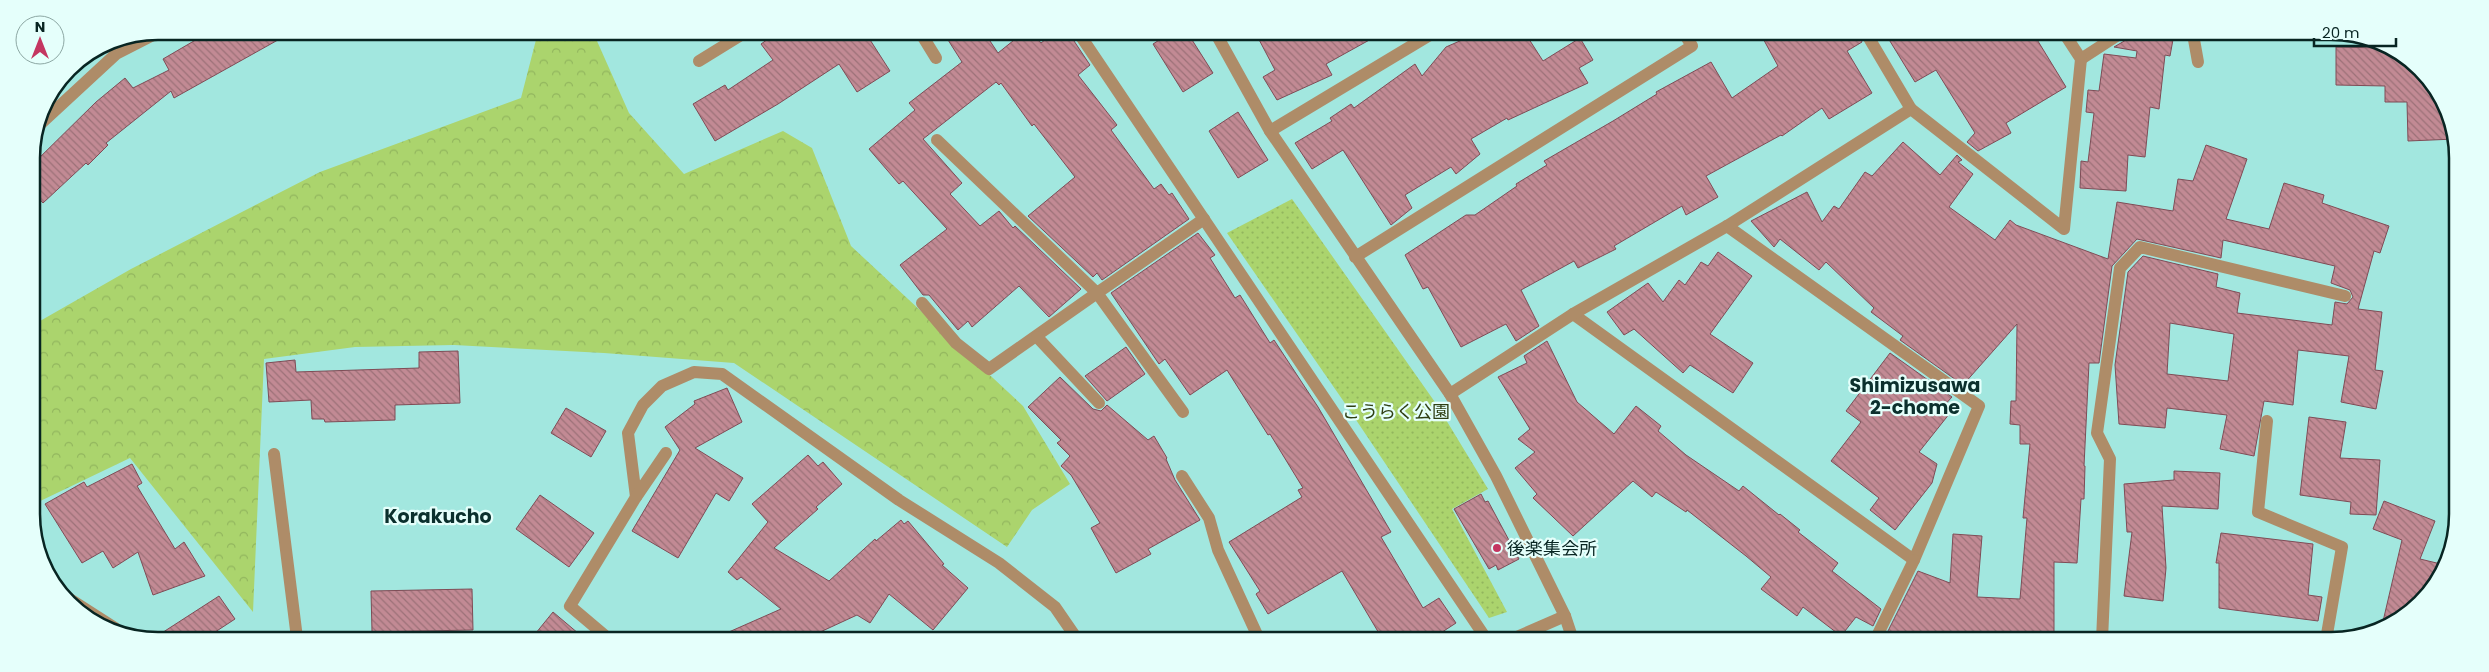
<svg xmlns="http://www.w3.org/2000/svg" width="2489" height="672" viewBox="0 0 2489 672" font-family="Poppins,'Noto Sans JP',sans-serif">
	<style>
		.forest { fill: url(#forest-crowns) }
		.park { fill: url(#park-dots) }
		.building { fill: url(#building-back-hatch); stroke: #7f4c56; fill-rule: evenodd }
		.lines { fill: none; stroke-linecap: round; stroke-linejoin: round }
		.minor { stroke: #ae8c68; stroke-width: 12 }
		.tertiary { stroke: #ae8c68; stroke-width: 12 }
		.poi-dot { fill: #c43661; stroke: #e5fffb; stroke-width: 2 }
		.labels { text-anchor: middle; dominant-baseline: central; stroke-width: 4.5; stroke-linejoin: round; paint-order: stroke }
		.park-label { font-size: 18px; fill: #2f3f13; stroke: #e5fffb }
		.poi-label { font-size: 18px; fill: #082522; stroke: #e5fffb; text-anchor: start }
		.neighbourhood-label { font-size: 19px; font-weight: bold; fill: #0b302d; stroke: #e5fffb }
		.rim { fill: none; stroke: #082522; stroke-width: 2.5 }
	</style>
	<defs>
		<pattern id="forest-crowns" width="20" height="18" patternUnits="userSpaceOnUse" patternTransform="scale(1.25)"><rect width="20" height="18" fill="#abd46d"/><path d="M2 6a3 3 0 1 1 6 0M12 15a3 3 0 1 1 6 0" fill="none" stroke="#92b65e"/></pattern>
		<pattern id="park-dots" width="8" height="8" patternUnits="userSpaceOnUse" patternTransform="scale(1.25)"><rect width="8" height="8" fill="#abd46d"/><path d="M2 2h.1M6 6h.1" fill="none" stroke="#92b65e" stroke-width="1.8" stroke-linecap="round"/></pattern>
		<pattern id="building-back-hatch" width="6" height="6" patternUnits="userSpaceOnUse" patternTransform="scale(1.25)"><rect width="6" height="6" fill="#c28a94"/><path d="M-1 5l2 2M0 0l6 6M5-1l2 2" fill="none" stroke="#9c7178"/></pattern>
	</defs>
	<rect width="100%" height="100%" fill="#a2e7df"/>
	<path class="forest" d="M538 32H593L629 113 684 174 783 131 812 148 851 246 1023 406 1070 484 1032 510 1007 547 734 363 604 353 454 345 355 347 264 359 253 612 130 458 34 504 33 325 131 269 320 172 521 98Z"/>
	<path class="park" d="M1292 199 1437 405 1488 489 1452 509 1507 612 1489 618 1342 399 1227 233Z"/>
	<g class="building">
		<path d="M211 31H294L174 98 171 91 106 143 108 145 88 165 86 163 43 203 32 191V165L96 102 125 78 133 88 169 70 163 59Z"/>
		<path d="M778 32H865L890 71 857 92 839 64 778 104 715 141 693 104 725 85 728 90 773 60 761 44Z"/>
		<path d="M943 32H984L998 53 1024 32H1032L1041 43 1055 32H1068L1090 65 1078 75 1117 125 1111 130 1154 189 1161 184 1169 195 1172 193 1189 219 1102 280 1097 273 1093 277 1028 216 1075 177 1034 124 1032 126 1001 83 999 85 996 82 923 139 962 183 950 194 980 226 999 211 1013 228 1015 226 1081 289 1049 317 1019 286 972 327 968 321 958 330 929 295H923L900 265 947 229 903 181 899 184 869 149 915 110 909 103 962 62Z"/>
		<path d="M1172 32H1187L1213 73 1183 92 1153 44Z"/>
		<path d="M1255 32 1354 33H1382L1326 64 1332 75 1277 100 1263 77 1275 70Z"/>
		<path d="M1478 33H1525L1543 61 1580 38 1593 60 1579 68 1588 83 1508 120 1507 118 1471 139 1480 154 1456 174 1451 167 1405 195 1412 208 1391 225 1343 150 1312 169 1295 143 1332 121 1330 118 1351 104 1354 108 1415 64 1422 76 1446 47Z"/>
		<path d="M1760 33H1858L1862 42 1847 51 1872 93 1829 119 1822 108 1782 136 1781 135 1706 176 1718 197 1686 215 1682 206 1614 246 1616 249 1578 268 1574 261 1521 290 1539 326 1516 341 1506 324 1461 347 1428 287 1423 289 1405 255 1466 215H1475L1517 186 1516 184 1547 165 1544 161 1613 121 1657 94 1656 92 1711 62 1732 98 1778 66Z"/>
		<path d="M1885 33H2033L2066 87 2006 123 2011 133 1978 151 1967 142 1975 133 1936 70 1915 82Z"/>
		<path d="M2129 34H2174L2170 56 2165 55 2159 109 2150 107 2145 157 2128 155 2126 191 2080 188 2081 161 2088 162 2094 113 2086 112 2088 90 2099 91 2104 54 2136 58 2137 51 2114 47 2126 40Z"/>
		<path d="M2336 47 2381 48 2421 69 2455 134V139L2408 141 2407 102H2385V86L2336 85Z"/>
		<path d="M1238 112 1268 160 1238 178 1209 131Z"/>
		<path d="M1903 142 1940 175 1957 155 1962 160 1958 162 1973 174 1949 207 1995 240 2010 220 2016 225 2108 259 2117 202 2173 211 2178 179 2193 181 2206 145 2247 159 2226 219 2269 229 2284 183 2324 195 2322 203 2389 226 2380 253 2374 251 2358 309 2382 312 2375 370 2383 371 2376 409 2341 402 2349 356 2298 350 2293 405 2264 401 2254 456 2220 449 2227 415 2167 408 2165 428 2119 424 2115 365 2128 272 2143 256 2218 274 2216 287 2240 293 2237 313 2332 325 2335 302 2347 304 2353 297 2350 290 2331 283 2335 266 2223 240 2221 258 2137 239 2112 266 2099 363H2089L2084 466H2085L2084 499H2081L2077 563 2054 562V640H1900L1887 633 1918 571 1950 583 1953 534 1982 536 1977 597 2020 599 2027 518H2023L2030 444H2020V425L2010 424 2011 401H2016L2017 324 1963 385 1900 340 1903 336 1871 312 1874 308 1826 262 1819 270 1780 239 1774 247 1751 221 1807 192 1822 222 1834 206 1839 209 1865 172 1872 176ZM2170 323 2234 334 2228 381 2167 374Z"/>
		<path d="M1198 233 1215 255 1210 258 1235 298 1240 295 1270 343 1274 340 1318 407 1391 532 1381 537 1423 608 1439 598 1456 623 1430 640H1383L1342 571 1268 614 1256 594 1260 591 1229 542 1302 497 1298 490 1303 488 1270 434 1268 435 1227 370 1190 395 1165 359 1159 364 1111 293Z"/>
		<path d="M1718 252 1752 276 1710 334 1753 363 1733 393 1690 365 1683 373 1634 329 1624 335 1607 312 1648 283 1663 302 1679 280 1685 285 1701 262 1708 266Z"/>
		<path d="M1547 341 1577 402 1614 434 1636 406 1661 426 1658 431 1686 455 1739 491 1743 486 1779 515 1780 514 1800 530 1798 532 1838 563 1832 571 1881 609 1873 626 1856 617 1841 636 1803 607 1797 616 1761 589 1771 577 1746 556 1687 510 1686 512 1656 492 1652 497 1633 481 1573 536 1533 498 1537 494 1515 468 1535 452 1518 439 1530 429 1498 377 1527 363 1524 356Z"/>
		<path d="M1126 347 1145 374 1107 401 1085 376Z"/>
		<path d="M458 351 460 403 395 405V420L325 422 324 419H312L311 400 269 402 266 363 295 360 296 372 419 368V352Z"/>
		<path d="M1890 353 1952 397 1942 408 1950 413 1919 452 1937 464 1932 483 1895 530 1870 510 1879 498 1831 461 1861 422 1846 411Z"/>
		<path d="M1060 377 1093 409 1101 411 1107 405 1148 440 1154 436 1167 458 1166 459 1175 480 1200 520 1148 549 1151 554 1116 573 1091 528 1100 523 1071 475 1061 466 1070 456 1057 443 1061 440 1028 407Z"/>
		<path d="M727 388 742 422 695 448 743 478 729 501 716 493 678 558 632 531 680 450 665 427 695 404 694 401Z"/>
		<path d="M566 408 606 431 591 457 551 433Z"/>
		<path d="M2309 417 2346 422 2340 458 2380 460 2376 515 2350 514 2351 502 2300 495Z"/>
		<path d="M808 455 818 466 823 462 842 484 816 507 818 509 774 548 829 581 875 539 876 541 901 520 904 524 908 521 944 564 942 565 968 588 933 630 889 594 870 623 857 615 805 639H713L781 609 741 577 737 580 728 572 768 522 752 504Z"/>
		<path d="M132 464 142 483 137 486 175 549 184 542 205 576 153 595 138 552 113 568 103 551 82 563 45 504 84 482 87 487Z"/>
		<path d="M2174 471 2220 473 2218 509 2162 506 2166 568 2163 601 2124 596 2132 532H2127L2124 484 2174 480Z"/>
		<path d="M1481 494 1485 502 1488 501 1519 559 1498 570 1496 565 1489 569 1454 509Z"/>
		<path d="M540 495 594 533 569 567 516 529Z"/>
		<path d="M2384 501 2435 521 2420 559 2445 565 2441 577 2414 609 2381 630 2402 540 2373 529Z"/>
		<path d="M2221 533 2313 544 2308 595 2322 597 2318 621 2219 608V563H2216Z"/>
		<path d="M472 589 473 630 372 632 371 591Z"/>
		<path d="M219 596 235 619 206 638H154Z"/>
		<path d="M553 612 585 639H531Z"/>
	</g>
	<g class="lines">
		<g class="minor">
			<path d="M920 32 936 58"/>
			<path d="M1078 32 1487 640"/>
			<path d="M1866 33 1911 109"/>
			<path d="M2193 34 2198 62"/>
			<path d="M2081 59 2121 33"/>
			<path d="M699 61 746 32"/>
			<path d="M37 127 116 54 161 31"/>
			<path d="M1270 131 1433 33"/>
			<path d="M937 140 1097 293 1204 219"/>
			<path d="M1355 257 1692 46 1684 33"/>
			<path d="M922 303 956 343 989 369 1097 293 1183 412"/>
			<path d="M1573 314 1914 560 1979 406 1727 226"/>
			<path d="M1037 337 1099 403"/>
			<path d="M1450 394 1573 314 1727 226 1911 109 2064 229 2081 59 2064 33"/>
			<path d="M2267 421 2258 512 2342 547 2326 640"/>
			<path d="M274 454 297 638"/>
			<path d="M1182 476 1209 518 1218 550 1259 639"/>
			<path d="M636 497 628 433 643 405 662 386 694 372 722 374 899 500 999 563 1055 607 1077 639"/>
			<path d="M65 596 115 628"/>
			<path d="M1878 634 1914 560"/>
			<path d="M609 639 570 606 636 497 666 453"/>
			<path d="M1510 640 1565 616"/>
			<path d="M2102 640 2110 459 2097 433 2120 268 2140 247 2345 296"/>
		</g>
		<path class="tertiary" d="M1215 32 1270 131 1450 394 1496 476 1565 616 1573 640"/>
	</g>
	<circle class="poi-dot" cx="1497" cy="548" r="5"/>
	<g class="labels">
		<g class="park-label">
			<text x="1396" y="411">こうらく公園</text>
		</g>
		<g class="poi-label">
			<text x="1507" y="548">後楽集会所</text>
		</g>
		<g class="neighbourhood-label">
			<text x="1915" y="385">Shimizusawa<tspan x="1915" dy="22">2-chome</tspan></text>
			<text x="438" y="516">Korakucho</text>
		</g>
	</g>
	<path d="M0 0H2489V672H0ZM158 40H2331A118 118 0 0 1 2449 158V514A118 118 0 0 1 2331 632H158A118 118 0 0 1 40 514V158A118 118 0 0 1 158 40Z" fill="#e5fffb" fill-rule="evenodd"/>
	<path class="rim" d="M158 40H2331A118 118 0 0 1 2449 158V514A118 118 0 0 1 2331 632H158A118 118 0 0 1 40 514V158A118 118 0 0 1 158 40Z"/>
	<g transform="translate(40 40)"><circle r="24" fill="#e5fffb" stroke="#8da8a4"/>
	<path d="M0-4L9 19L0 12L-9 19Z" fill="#c43661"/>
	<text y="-8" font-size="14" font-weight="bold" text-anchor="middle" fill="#082522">N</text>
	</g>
	<path d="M2314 38v8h82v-8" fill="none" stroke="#082522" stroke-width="2.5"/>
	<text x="2322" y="38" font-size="15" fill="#082522" stroke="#e5fffb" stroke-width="4" paint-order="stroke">20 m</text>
</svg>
